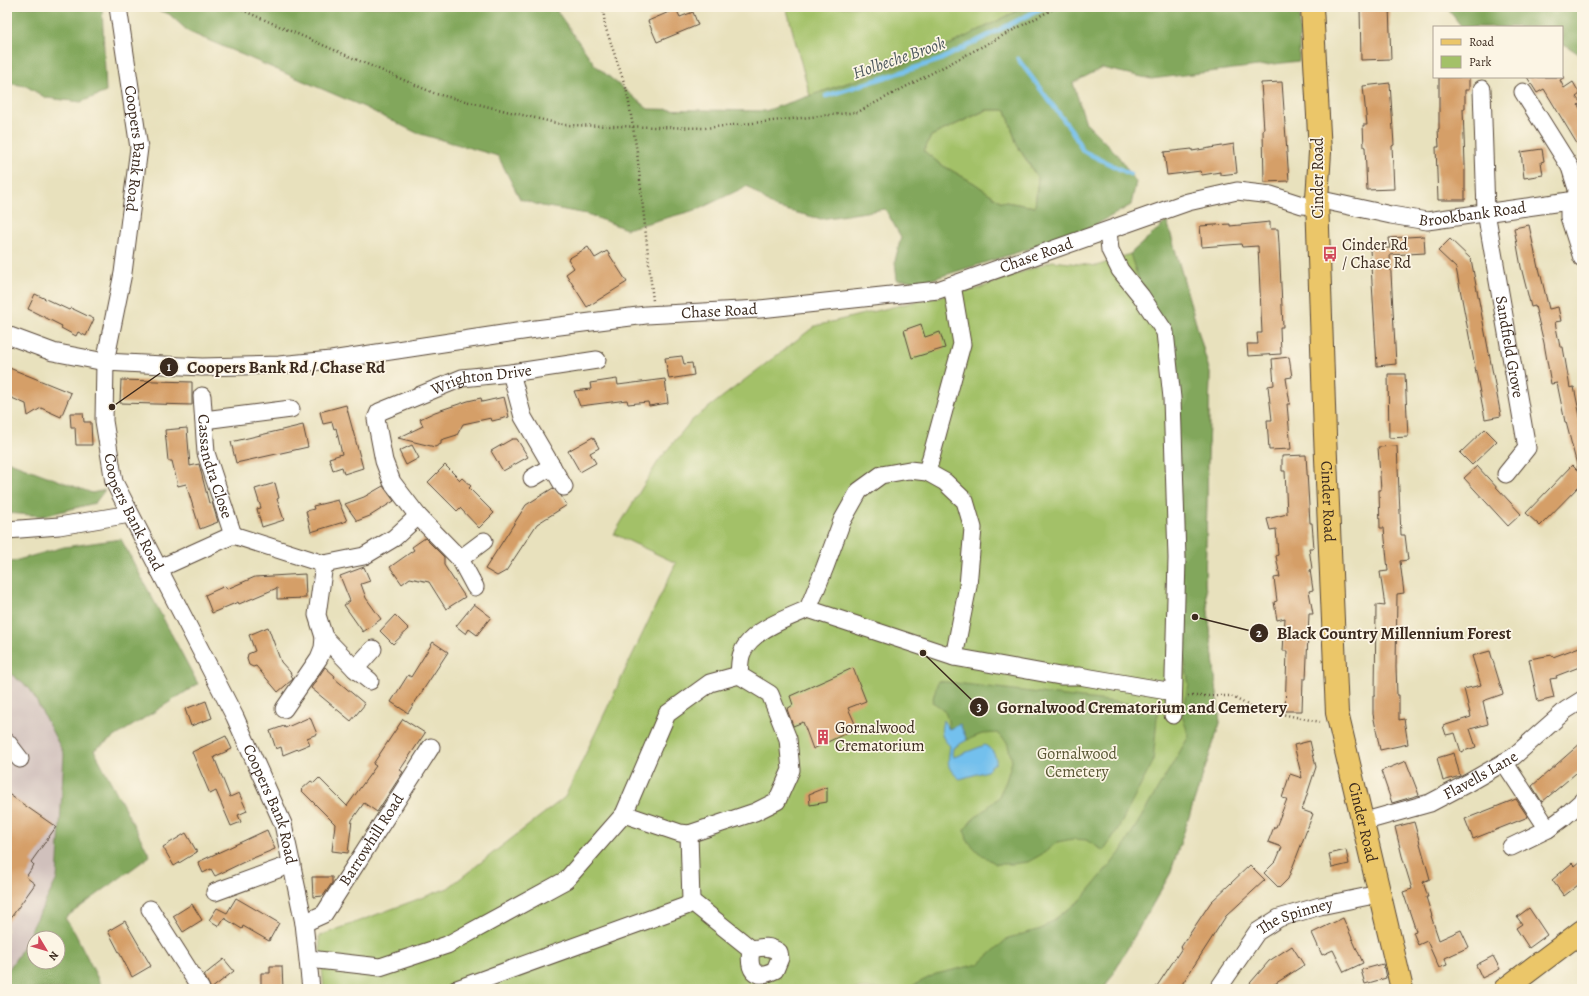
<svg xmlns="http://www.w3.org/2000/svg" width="1589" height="996" viewBox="0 0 1589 996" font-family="Alegreya,serif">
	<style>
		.industrial { fill: #d0c0bc }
		.green { fill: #a3c168; stroke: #6f7643 }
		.forest { fill: #82a75c; stroke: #5e683d; fill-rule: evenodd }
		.water { fill: #73c0ed; stroke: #577586 }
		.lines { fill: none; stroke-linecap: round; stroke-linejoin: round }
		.stream { stroke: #73c0ed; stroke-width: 4.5 }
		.building { fill: #d59f68 }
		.minor-casing { stroke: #554536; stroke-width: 19 }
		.major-casing { stroke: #554536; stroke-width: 24 }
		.path { stroke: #554536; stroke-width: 2.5; stroke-dasharray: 1 3; stroke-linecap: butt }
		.minor { stroke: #fff; stroke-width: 17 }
		.major { stroke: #ebc669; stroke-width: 22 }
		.path-bridge { stroke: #554536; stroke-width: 2.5; stroke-dasharray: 1 3; stroke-linecap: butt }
		.labels { text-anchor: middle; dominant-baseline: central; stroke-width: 3.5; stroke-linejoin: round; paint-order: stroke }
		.street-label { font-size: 16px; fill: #3b2a1e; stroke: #fcf5e5 }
		.poi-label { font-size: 16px; fill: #3b2a1e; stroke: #fcf5e5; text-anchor: start }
		.park-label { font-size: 16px; fill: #5a5734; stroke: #fcf5e5 }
		.water-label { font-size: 17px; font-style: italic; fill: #4c575c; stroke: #fcf5e5 }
		.leader { fill: none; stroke: #3b2a1e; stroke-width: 1.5 }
		.callout-dot { fill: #3b2a1e; stroke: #fcf5e5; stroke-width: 1.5 }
		.mark-label { font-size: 12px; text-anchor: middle; font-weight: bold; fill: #fff }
		.callout-label { font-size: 17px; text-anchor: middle; font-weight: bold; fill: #3b2a1e; stroke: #fcf5e5; stroke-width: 3.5; stroke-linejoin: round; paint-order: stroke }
	</style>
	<rect width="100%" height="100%" fill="#fcf5e5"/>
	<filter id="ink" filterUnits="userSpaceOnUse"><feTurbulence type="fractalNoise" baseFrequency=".025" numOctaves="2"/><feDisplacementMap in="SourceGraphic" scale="8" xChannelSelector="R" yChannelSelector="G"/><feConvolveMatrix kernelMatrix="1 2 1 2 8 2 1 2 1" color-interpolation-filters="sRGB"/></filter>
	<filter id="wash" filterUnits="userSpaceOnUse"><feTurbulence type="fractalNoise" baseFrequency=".012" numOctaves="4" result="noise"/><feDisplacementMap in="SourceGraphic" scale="16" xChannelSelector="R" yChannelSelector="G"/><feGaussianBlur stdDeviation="0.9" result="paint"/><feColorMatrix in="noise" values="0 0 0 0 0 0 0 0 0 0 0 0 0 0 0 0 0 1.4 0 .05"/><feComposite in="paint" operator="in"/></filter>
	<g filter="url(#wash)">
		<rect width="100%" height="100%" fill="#e8e1bd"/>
		<path class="industrial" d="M7 671 30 688 64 754 57 879 19 954 7 972Z"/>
		<g class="green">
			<path d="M788 7H1027L929 55 810 96 787 10Z"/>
			<path d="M987 110H1006L1017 145 1038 179 1035 207 1000 201 974 183 940 164 924 151 931 136Z"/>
			<path d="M1167 221 1210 373 1205 583 1220 723 1170 874 1104 989H324L319 936 448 888 565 797 676 563 614 534 659 460 691 421 815 326 917 301 977 289 1052 261 1097 266 1130 254Z"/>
		</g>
		<g class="forest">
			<path d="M7 7H102L106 92 81 102 46 98 26 86 7 83Z"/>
			<path d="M148 7H554L595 65 648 109 765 111 929 55 1025 7H1300L1299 61 1151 79 1102 68 1073 83 1086 123 1116 153 1136 182 1131 205 1083 232 926 281 897 280 895 261 901 237 885 209 821 219 774 207 747 186 699 209 626 229 587 214 542 206 520 199 498 156 417 133 364 107 189 32 169 14ZM986 110H1006L1017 145 1038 178 1035 207 1000 201 974 183 940 164 924 151 931 136Z"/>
			<path d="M1446 7H1582V56L1562 43V27H1462Z"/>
			<path d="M1167 221 1210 373 1205 583 1220 723 1170 874 1104 989H906L936 974 979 964 1008 938 1041 929 1082 899 1120 853 1189 736 1181 713 1189 685 1183 651 1172 353 1139 281 1130 254Z"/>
			<path d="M7 461 92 493 105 490 95 503 43 516 7 513Z"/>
			<path d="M121 539 198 684 94 750 150 856 65 918 75 933 103 989H7V972L19 954 57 879 64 754 30 689 7 671V563L64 547ZM34 938H58V962H34Z"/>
			<path d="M938 681 1158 707 1153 762 1118 829 1104 851 1086 840 1073 839 1057 842 1044 853 1028 862 1012 864H996L979 853 967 840 965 830 971 821 998 798 1006 781 1012 761 1007 742 997 733 982 734 967 740 960 725 949 729C947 713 946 710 932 702Z"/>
		</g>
		<path class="water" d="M943 720 949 729 960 724 967 740 953 748 952 754 954 757 985 745C991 749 997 755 996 763L992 765 987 771 960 779C945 767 948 764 950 746 941 737 940 733 943 720Z"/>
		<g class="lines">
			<g class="stream">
				<path d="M1018 59 1072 131 1083 151 1130 174"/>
				<path d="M826 96 940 60 1044 7"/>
			</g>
		</g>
		<g id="blocks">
			<g class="building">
				<path d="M1360 7H1389L1391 59 1361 60Z"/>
				<path d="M676 9 680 17 693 12 698 25 657 42 648 21Z"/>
				<path d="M1439 77H1469V90H1465V109H1463L1465 164V200H1438L1436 147H1439L1438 129H1439Z"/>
				<path d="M1527 77H1565L1560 80 1564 88 1573 82 1580 94 1576 97 1581 103 1578 105 1582 112V152L1544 89 1537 93Z"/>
				<path d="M1282 82 1289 181 1264 182 1263 130H1264L1261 83Z"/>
				<path d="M1390 83 1394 145 1392 146 1394 189 1367 190 1365 147H1364L1363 125H1367L1363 86Z"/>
				<path d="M1234 144 1237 173 1220 175V172L1202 175 1201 171 1167 175 1164 152 1192 149V151Z"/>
				<path d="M1542 149 1544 161 1541 162 1543 175 1524 178 1521 152Z"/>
				<path d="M1270 222V229H1278L1279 244 1283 327H1280L1281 354 1248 356 1247 344H1258L1257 333H1262L1258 246 1242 247 1241 244 1202 247 1200 226 1230 224V226Z"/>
				<path d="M1529 225 1538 268H1539L1549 309 1558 307 1561 321 1555 322 1560 347H1563L1570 388 1574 387 1582 426V468L1578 469 1566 422H1565L1557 383 1551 384 1544 343 1535 306 1531 307 1521 267 1514 228Z"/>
				<path d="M1424 236 1425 253 1390 255 1396 364 1377 366 1370 249 1390 248 1389 238Z"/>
				<path d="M1450 239 1471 259 1501 416 1485 419 1456 268 1438 251Z"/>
				<path d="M588 247 595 258 607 251 627 282 587 307 566 274 574 268 568 259Z"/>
				<path d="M35 294 69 310 71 308 94 319 86 336 78 332 76 336 61 328 62 326 28 309Z"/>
				<path d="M921 324 925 337 940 332 945 348 912 358 904 330Z"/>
				<path d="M682 356 684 364 692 363 694 375 669 379 665 358Z"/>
				<path d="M1289 357 1292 377 1286 378 1290 404H1287L1291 449 1269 450 1267 420H1272L1268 386 1274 385 1272 359Z"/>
				<path d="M7 367 71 393 61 417 41 408 28 416 26 404 7 396Z"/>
				<path d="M1388 374H1405L1408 437 1389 438Z"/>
				<path d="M617 379 618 385 665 379 668 403 649 406 648 402 628 404 627 400 580 406 574 391 591 389 590 383Z"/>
				<path d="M121 380 192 382V405L120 403Z"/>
				<path d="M504 397 509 417 492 421 491 418 463 424 457 435 441 440V444L435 447 398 438 423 426 420 419 435 412 468 401 481 398 482 402Z"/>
				<path d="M346 405 363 468 344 474 342 467 333 470 329 458 342 454 336 428 334 429 332 422 323 424 320 412Z"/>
				<path d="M70 413H83L84 422H91L92 445H76L75 427H71Z"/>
				<path d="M303 425 308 447 236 463 231 442Z"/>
				<path d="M187 428 190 466 199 464 209 503 212 502 218 522 200 529 186 484 178 486 172 461H168L165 430Z"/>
				<path d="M1485 429 1497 441 1472 465 1460 453Z"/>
				<path d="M593 437 599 448 590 453 596 463 580 472 568 451Z"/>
				<path d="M512 439H517L528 457 503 471 491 451Z"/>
				<path d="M412 445 419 458 406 465 399 451Z"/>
				<path d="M1397 446 1401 535H1405L1408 560 1400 561 1404 593 1397 594 1396 667 1397 695H1399V720L1404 719 1408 744 1380 750 1373 714V695H1375L1376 605 1385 606 1380 572 1388 571 1384 528H1380L1379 490H1381L1378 447Z"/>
				<path d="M1306 455 1310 523H1312L1314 548H1309L1312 569 1310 570 1313 590 1309 591 1313 614H1309L1306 679H1303L1302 711H1285L1287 651H1283L1285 618 1277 620 1274 602 1277 601 1274 578 1280 577 1276 556 1278 555 1276 529 1270 530 1267 519 1287 514 1285 471H1282V456Z"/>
				<path d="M445 465 460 480 462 478 471 486 469 488 494 513 479 528 460 508 457 511 428 482Z"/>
				<path d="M1572 465 1582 475V483L1540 526 1526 513Z"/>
				<path d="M1477 466 1521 514 1508 526 1464 478Z"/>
				<path d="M275 483 279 498 277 499 284 520 262 527 257 509 261 508 255 489Z"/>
				<path d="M383 486 394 501 370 516 357 521 345 504 364 497Z"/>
				<path d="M553 488 561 496 567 505 537 524 506 571 497 576 485 569 526 505Z"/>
				<path d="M338 500 347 521 311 532 306 511 314 509 313 506Z"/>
				<path d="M425 538 444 557V565L465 597 446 609 429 582 410 578 402 584 390 567 414 550 412 547Z"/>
				<path d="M364 567 370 581 361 584 366 598 381 619 363 632 344 605 350 601 340 576Z"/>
				<path d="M305 574 306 598 277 599V588L239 604 238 602 212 613 205 595 225 586 227 589 255 577Z"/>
				<path d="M474 604 491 617 477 635 469 629 466 634 456 626Z"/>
				<path d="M395 615 409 629 393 644 380 631Z"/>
				<path d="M268 627 281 662 290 672 293 679 278 692 256 666 253 667 249 665 247 659 248 654 255 651 249 635Z"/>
				<path d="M433 642 448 652 408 713 391 702 408 675 411 677Z"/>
				<path d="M1582 646V666L1556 676 1557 678 1550 679 1554 698 1538 702 1529 659 1552 655 1553 657Z"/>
				<path d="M1490 651 1503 694 1483 701 1488 724 1470 729 1476 747 1461 752 1455 733 1446 735 1443 726 1471 717 1464 689 1481 685 1472 656Z"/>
				<path d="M325 667 335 676 334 678 365 704 351 721 311 688Z"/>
				<path d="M853 668 866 701 848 708 857 728 813 749 803 722 793 726 787 709 793 705 790 696Z"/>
				<path d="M206 701 212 718 191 726 185 709Z"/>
				<path d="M310 717 317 734 307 738 310 744 283 755 281 747 276 749 270 731 284 726 285 728Z"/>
				<path d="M403 719 425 733 400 770 403 772 377 812 364 803 352 820 348 853 332 851 335 824 301 790 311 781 314 783 319 778 347 806 376 766 373 764Z"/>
				<path d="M226 736 232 749 214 757 230 797 239 793 247 811 238 815 241 822 231 826 216 791 210 794 192 752Z"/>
				<path d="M1310 741 1316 767 1302 810 1313 814 1288 879 1279 888 1264 873 1276 861 1282 847 1268 842 1274 827H1276L1287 799 1282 798 1290 774 1302 778 1294 745Z"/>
				<path d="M1582 742V768L1542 802 1532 786Z"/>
				<path d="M1454 753 1460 776 1443 781 1437 758Z"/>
				<path d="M1406 761 1419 795 1392 803 1381 771Z"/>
				<path d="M827 787V802L810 805 809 794Z"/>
				<path d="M7 793 56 827 31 862 34 865 26 877 35 884 7 923Z"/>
				<path d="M1516 799 1528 817 1473 839 1465 819Z"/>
				<path d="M1414 822 1430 879 1423 882 1428 897H1426L1432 916H1431L1439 940 1461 930 1469 947 1445 958 1447 965 1439 968 1427 941 1418 945 1413 932 1416 931 1403 892 1412 889 1402 856 1395 827Z"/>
				<path d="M267 830 275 849 246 861 215 876 211 869 203 873 198 862Z"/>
				<path d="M186 833 197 852 174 866 163 847Z"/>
				<path d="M1346 850 1349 864 1332 868 1329 854Z"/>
				<path d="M1582 860V882L1564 896 1552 880 1572 863 1575 866Z"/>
				<path d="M1250 865 1265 880 1226 916 1179 989H1155L1182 948 1181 947 1211 902Z"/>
				<path d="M312 877H332V883L323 896 313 897Z"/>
				<path d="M236 898 279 923 269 941 243 926 242 929 224 918 219 926 209 920 217 908 227 913Z"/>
				<path d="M192 904 202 920 183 932 173 916Z"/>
				<path d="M1529 908 1547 935 1529 948 1516 928 1522 924 1517 917Z"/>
				<path d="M1343 918 1363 963 1344 972 1333 950 1322 955 1312 933Z"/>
				<path d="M125 921 151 966 132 977 108 931Z"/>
				<path d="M1292 946 1304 965 1267 989H1245L1269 961Z"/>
				<path d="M1493 956 1500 969 1482 978 1476 965Z"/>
				<path d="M224 959 234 971 211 989 204 975Z"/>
				<path d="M1383 964 1386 978 1365 984 1361 970Z"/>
				<path d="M270 966H282L283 989H261V973H270Z"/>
			</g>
		</g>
	</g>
	<g filter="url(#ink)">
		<use href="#blocks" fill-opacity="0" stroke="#554536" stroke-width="1"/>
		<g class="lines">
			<g class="minor-casing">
				<g id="minor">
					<path id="s1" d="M118 7 139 148 123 273 105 362 104 421 114 482 235 717 283 824 304 923 311 989"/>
					<path id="s2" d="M1482 89 1486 212 1527 448 1506 474"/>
					<path d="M1523 92 1570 167 1577 189 1576 200"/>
					<path id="s3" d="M1317 199 1391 215 1427 221 1569 201 1576 200 1582 202"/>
					<path d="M1569 201V217L1582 258"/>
					<path d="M1108 231 1110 250 1120 270 1141 296 1165 332 1172 398 1177 558 1173 715"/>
					<path id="s4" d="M7 335 53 352 105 362 202 367 279 365 331 360 536 329 646 315 760 309 938 290 1188 202 1237 191 1271 195 1302 205 1318 206"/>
					<path d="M511 373 523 417 564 487"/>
					<path id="s5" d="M202 396 206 453 233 535"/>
					<path d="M204 420 291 409"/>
					<path d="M927 472 962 344 952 285"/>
					<path d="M532 478 552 466"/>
					<path d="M7 530 59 526 130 514"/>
					<path d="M460 559 484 541"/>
					<path d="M324 564 317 615 324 637 355 669 370 681"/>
					<path d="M158 569 233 535 324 564 364 556 394 538 418 516"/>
					<path id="s6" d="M475 587 460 559 418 516 392 482 384 461 376 419 379 412 462 378 511 373 597 360"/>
					<path d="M954 657 1060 676H1079L1173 692"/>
					<path d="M355 669 373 649"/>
					<path d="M739 675C740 668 739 660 742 653 750 631 787 618 808 609L825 567 842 521 859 491 881 475 909 470 927 472 945 482 965 501 973 528 968 586 954 657 808 609"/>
					<path d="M284 709 319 658 323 648 324 637"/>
					<path d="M7 742 20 759"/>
					<path d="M1504 762 1548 829 1511 847"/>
					<path id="s7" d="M1362 822 1430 803 1468 783 1513 757 1566 710 1582 700"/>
					<path d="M1548 829 1563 818 1582 801"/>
					<path d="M215 892 292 864"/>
					<path d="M691 901 751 949C762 947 769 945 779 952L780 958 775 970C753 981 748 969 751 949"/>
					<path d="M150 909 201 989"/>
					<path id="s8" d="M304 923 324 914 431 747"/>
					<path d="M309 959 380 967 447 945 566 880 624 814 667 714 710 683 739 675 770 694 788 739 791 770 777 801 755 812 689 834 680 833 624 814"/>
					<path d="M457 989 686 906 691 901 689 834"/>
					<path id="s9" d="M1218 989 1257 932 1279 918 1320 906 1379 894"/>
				</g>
			</g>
			<g class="major-casing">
				<g id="major">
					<path id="s10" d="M1312 7 1320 152 1317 199 1325 435 1337 713 1402 989"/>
					<path d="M1505 989 1582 931"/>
				</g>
			</g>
			<g class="path">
				<path d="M235 7 436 94 564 125 705 128 858 112 1057 7"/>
				<path d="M603 7 605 26 626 88 629 103"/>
				<path d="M637 152 653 301"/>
				<path d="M1188 696H1231L1253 708 1320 722"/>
			</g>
			<use href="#minor" class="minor"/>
			<use href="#major" class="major"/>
			<path class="path-bridge" d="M629 103 637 152"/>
		</g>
	</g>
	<defs>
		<g id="bus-bare" transform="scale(1.2)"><path d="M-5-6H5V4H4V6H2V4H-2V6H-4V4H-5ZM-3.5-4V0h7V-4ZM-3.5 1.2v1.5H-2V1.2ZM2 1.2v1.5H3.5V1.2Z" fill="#d1495b" stroke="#fcf5e5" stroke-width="2.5" paint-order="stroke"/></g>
		<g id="building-bare" transform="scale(1.2)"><path d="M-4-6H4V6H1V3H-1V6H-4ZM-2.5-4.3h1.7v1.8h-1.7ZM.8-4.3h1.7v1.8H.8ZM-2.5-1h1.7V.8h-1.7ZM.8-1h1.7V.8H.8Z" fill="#d1495b" stroke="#fcf5e5" stroke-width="2.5" paint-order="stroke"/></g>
	</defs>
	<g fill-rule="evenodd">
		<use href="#bus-bare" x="1330" y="254"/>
		<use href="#building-bare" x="823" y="737"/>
	</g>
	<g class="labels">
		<g class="street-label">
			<text stroke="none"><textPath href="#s1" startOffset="143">Coopers Bank Road</textPath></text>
			<text transform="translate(1318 178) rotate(-90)">Cinder Road</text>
			<text stroke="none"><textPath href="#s3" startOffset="158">Brookbank Road</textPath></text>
			<text stroke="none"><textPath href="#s4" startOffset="1044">Chase Road</textPath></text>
			<text stroke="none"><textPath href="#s4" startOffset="720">Chase Road</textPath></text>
			<text stroke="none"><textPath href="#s2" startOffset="260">Sandfield Grove</textPath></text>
			<text stroke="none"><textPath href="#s6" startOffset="316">Wrighton Drive</textPath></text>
			<text stroke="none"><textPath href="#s5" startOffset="72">Cassandra Close</textPath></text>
			<text stroke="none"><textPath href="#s10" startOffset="495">Cinder Road</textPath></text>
			<text stroke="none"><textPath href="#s1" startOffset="515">Coopers Bank Road</textPath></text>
			<text stroke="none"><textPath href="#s7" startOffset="128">Flavells Lane</textPath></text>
			<text stroke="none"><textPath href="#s1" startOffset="839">Coopers Bank Road</textPath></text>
			<text stroke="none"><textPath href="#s10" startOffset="819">Cinder Road</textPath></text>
			<text stroke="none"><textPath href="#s8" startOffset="110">Barrowhill Road</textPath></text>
			<text stroke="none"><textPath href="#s9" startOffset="111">The Spinney</textPath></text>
		</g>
		<g class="poi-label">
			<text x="1342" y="245">Cinder Rd<tspan x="1342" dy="18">/ Chase Rd</tspan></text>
			<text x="835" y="728">Gornalwood<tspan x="835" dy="18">Crematorium</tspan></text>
		</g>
		<g class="park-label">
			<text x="1077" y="754">Gornalwood<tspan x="1077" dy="18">Cemetery</tspan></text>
		</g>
		<g class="water-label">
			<text transform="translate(899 58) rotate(-19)">Holbeche Brook</text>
		</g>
	</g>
	<path class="leader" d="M112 407L169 367M1195 617L1259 633M923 653L979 707"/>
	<g class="callout-dot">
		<circle cx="112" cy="407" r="4"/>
		<circle cx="1195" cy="617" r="4"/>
		<circle cx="923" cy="653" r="4"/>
		<circle cx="169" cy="367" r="10"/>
		<circle cx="1259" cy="633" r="10"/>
		<circle cx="979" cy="707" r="10"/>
	</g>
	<g class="mark-label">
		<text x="169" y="371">1</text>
		<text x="1259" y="637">2</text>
		<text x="979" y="711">3</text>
	</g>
	<g class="callout-label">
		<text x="286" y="373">Coopers Bank Rd / Chase Rd</text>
		<text x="1394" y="639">Black Country Millennium Forest</text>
		<text x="1142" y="713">Gornalwood Crematorium and Cemetery</text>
	</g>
	<rect width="1589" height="996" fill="none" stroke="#fcf5e5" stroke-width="24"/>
	<rect x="1433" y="26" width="130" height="52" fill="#fcf5e5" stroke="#afa495"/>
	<rect x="1441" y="39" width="20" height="6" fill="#ebc669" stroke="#afa495"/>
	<text x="1469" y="46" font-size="12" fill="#3b2a1e">Road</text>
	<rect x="1441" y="56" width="20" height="12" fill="#a3c168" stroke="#afa495"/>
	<text x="1469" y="66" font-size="12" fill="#3b2a1e">Park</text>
	<g transform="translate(46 950) rotate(128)"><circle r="19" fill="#fcf5e5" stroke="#afa495"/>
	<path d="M0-3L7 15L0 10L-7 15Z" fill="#d1495b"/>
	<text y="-6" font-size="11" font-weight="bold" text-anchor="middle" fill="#3b2a1e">N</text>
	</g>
</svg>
